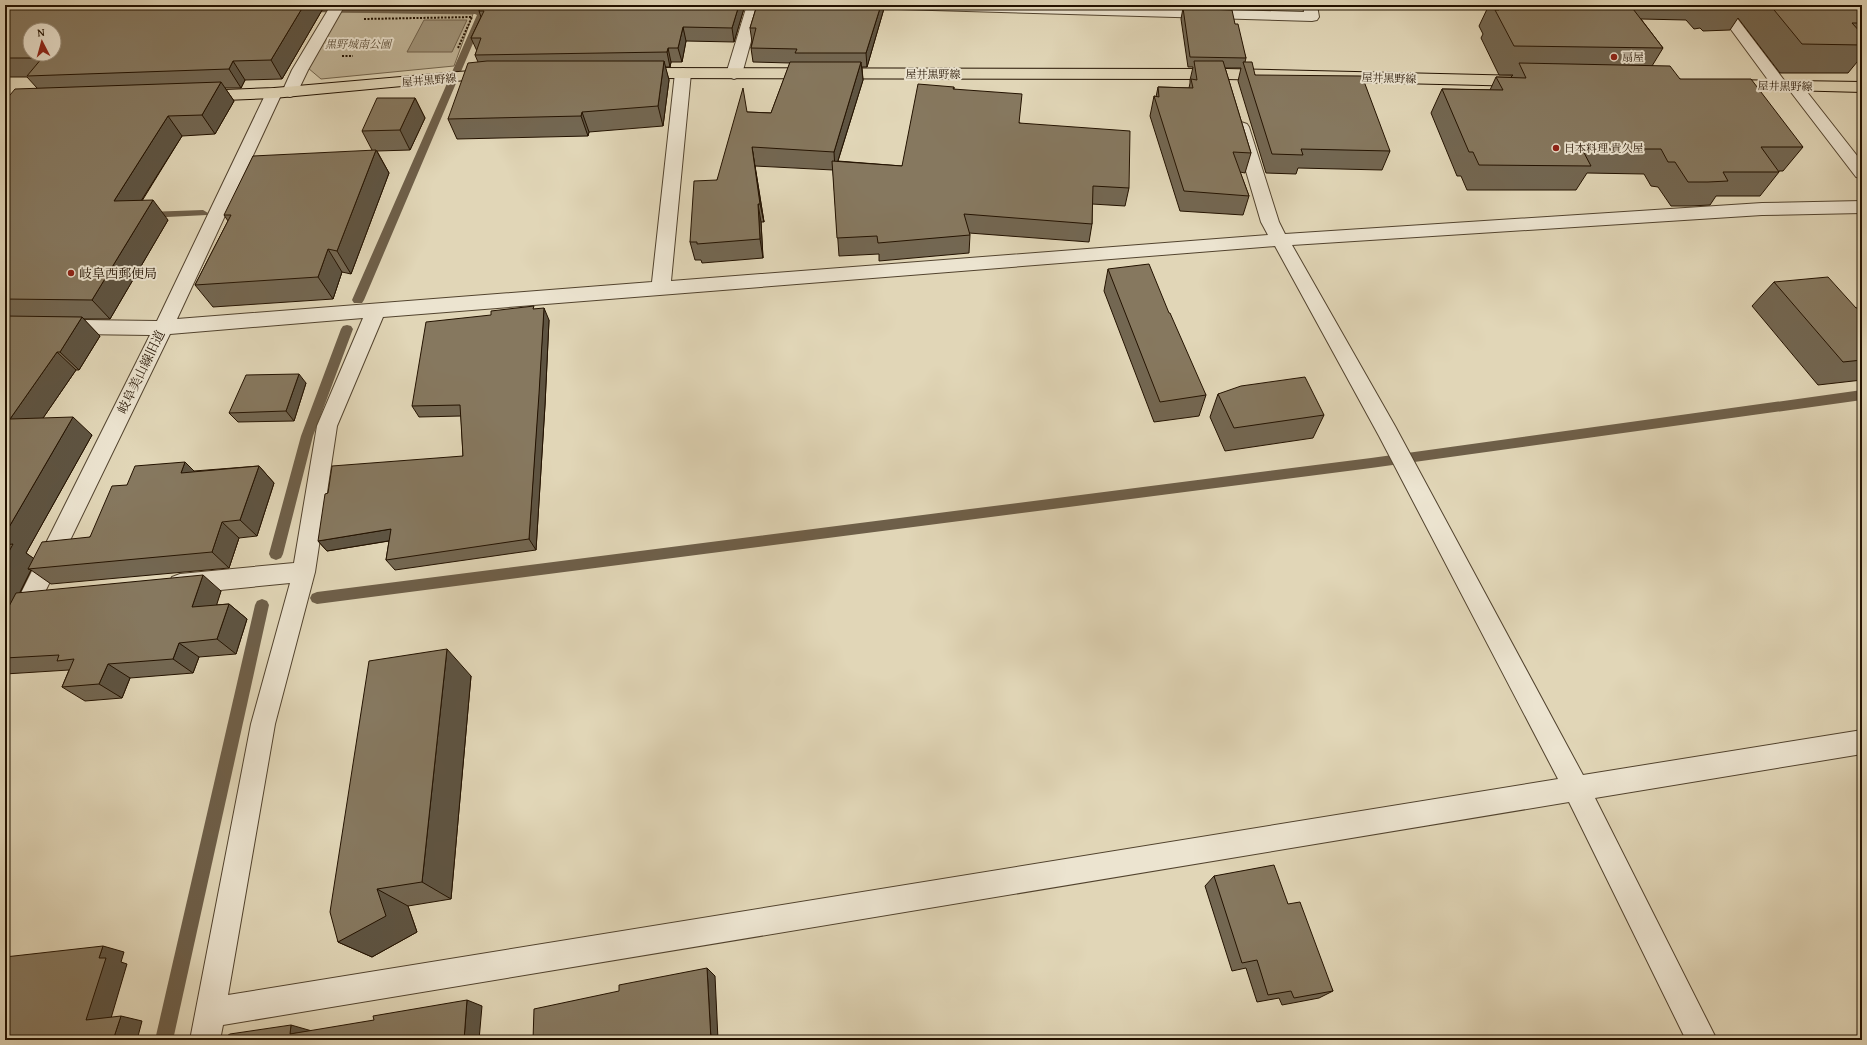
<svg xmlns="http://www.w3.org/2000/svg" width="1867" height="1045" viewBox="0 0 1867 1045" font-family="'Gentium Book Plus','Noto Serif JP',serif">
	<style>
		.green { fill: #c1b598; stroke: #72644c }
		.water { fill: #a09379; stroke: #6e5f49 }
		.lines { fill: none; stroke-linecap: round; stroke-linejoin: round }
		.stream { fill: #6e5f49; fill-rule: evenodd }
		.minor-casing { stroke: #52432e; stroke-width: 2 }
		.major-casing { stroke: #231200; stroke-width: 2 }
		.path { stroke: #231200; stroke-width: 2; stroke-dasharray: 2 1.5; stroke-linecap: butt }
		.minor { fill: #ece4d0; fill-rule: evenodd }
		.major { fill: #e1d6b7; fill-rule: evenodd }
		.wall { fill: #736752; stroke: #231200 }
		.shaded-wall { fill: #5e5442; stroke: #231200 }
		.building { fill: #86785f; stroke: #231200; fill-rule: evenodd }
		.poi-dot { fill: #8f2418; stroke: #ece4d0; stroke-width: 1.5 }
		.labels { text-anchor: middle; dominant-baseline: central; stroke-width: 4; stroke-linejoin: round; paint-order: stroke }
		.far-park-label { font-size: 11px; font-style: italic; fill: #5a4b35; stroke: #ece4d0 }
		.far-poi-label { font-size: 11px; fill: #231200; stroke: #ece4d0; text-anchor: start }
		.far-street-label { font-size: 11px; fill: #231200; stroke: #ece4d0 }
		.poi-label { font-size: 13px; fill: #231200; stroke: #ece4d0; text-anchor: start }
		.street-label { font-size: 13px; fill: #231200; stroke: #ece4d0 }
	</style>
	<rect width="100%" height="100%" fill="#e1d6b7"/>
	<filter id="stains"><feTurbulence type="fractalNoise" baseFrequency=".005" numOctaves="4"/><feColorMatrix values="0 0 0 0 .2 0 0 0 0 .09 0 0 0 0 .02 0 0 0 .5 -.17"/></filter>
	<radialGradient id="worn" r=".72"><stop offset=".6" stop-color="#630" stop-opacity="0"/><stop offset="1" stop-color="#630" stop-opacity=".3"/></radialGradient>
	<path class="green" d="M338 12 473 14 454 66 321 79 308 68Z"/>
	<path class="water" d="M424 20H467L452 52H407Z"/>
	<g class="lines">
		<g class="stream">
			<path d="M305 7 477 8 485 15 364 300 362 303H354L352 300 477 15 475 14 302 12 301 10Z"/>
			<path d="M203 210 208 213 207 215 147 218 142 215 147 212Z"/>
			<path d="M347 325 351 326 353 329 313 436 283 554 281 558 276 560 271 558 269 554 301 436 341 329 343 326Z"/>
			<path d="M1862 390V400L1371 468 317 604 312 602 310 598 312 594 317 592 1371 458Z"/>
			<path d="M262 599 267 601 269 605 173 1040H155L255 605 257 601Z"/>
		</g>
		<g class="minor-casing">
			<g id="minor">
				<path d="M331 5H345L308 70 296 95 290 97 284 95 282 92 292 70Z"/>
				<path d="M747 5H761L742 74 739 77 734 79 729 77 726 74Z"/>
				<path d="M891 5H1048L1304 12 1303 5H1317L1319 17 1317 20 1312 21 898 9 893 8Z"/>
				<path d="M1713 5H1727L1787 84 1794 81 1800 83 1862 162V178L1856 177 1787 87 1780 90 1774 88Z"/>
				<path d="M683 68 688 70 691 73 671 281 1268 235 1261 222 1233 127 1235 124 1241 122 1247 124 1249 127 1279 222 1285 234 1762 203 1862 201V213L1762 215 1292 245 1395 426 1583 775 1862 730V754L1595 798 1717 1040H1686L1569 802 223 1025 220 1040H190L251 724 290 583 180 594 172 591 169 584 172 577 180 574 294 563 317 426 363 318 170 334 13 658 5 661V625L150 335 5 333V319L157 321 266 93 268 90 274 88 280 90 282 93 177 319 652 282 675 73 678 70ZM1275 246 1379 436 1558 779 228 995 275 724 315 572 337 426 383 317Z"/>
			</g>
		</g>
		<g class="major-casing">
			<g id="major">
				<path d="M637 68 1226 69 1525 76 1530 78 1533 81 1530 84 1525 86 1226 79 637 78 632 76 629 73 632 70Z"/>
				<path d="M493 69 498 71 501 74 498 77 274 98 200 101 194 99 192 96 194 93 200 91 274 88Z"/>
				<path d="M1725 80 1862 82V92L1719 88 1717 85 1719 82Z"/>
			</g>
		</g>
		<g class="path">
			<path d="M364 19 472 17 458 48"/>
			<path d="M342 56H353"/>
		</g>
		<use href="#minor" class="minor"/>
		<use href="#major" class="major"/>
	</g>
	<g class="wall">
		<path d="M5 5H325L282 79 245 80 241 88H225L234 101 215 134 182 136 142 201 168 220 110 319H83L100 336 79 370H76L43 418 92 435 26 553 34 559 90 537 127 485 194 471 259 466 274 483 257 536 239 538 229 568 51 584 31 570 20 593 221 591 216 605 229 604 247 619 236 654 199 657 193 673 130 678 122 698 85 701 62 687 69 670 5 674V101L37 88 27 77H5Z"/>
		<path d="M482 5H745L734 42 686 41 682 62H671L670 67H665L669 80 663 126 589 132 588 136 457 139 448 119 478 62 475 55 477 51 471 38 481 17 479 11Z"/>
		<path d="M757 5H885L867 67H862L863 80 838 161 902 166 954 87V89L1020 123 1129 188 1125 206 1092 204V224L1089 242 969 233 970 235 969 253 879 261V254L839 256 833 170 755 166 764 222H761L763 258 702 263 701 260H695L690 242 717 180 747 112 771 113 790 63 753 62 751 48 752 42 750 28Z"/>
		<path d="M1179 5H1228L1227 8 1179 7Z"/>
		<path d="M1489 5H1862V56L1848 73H1780L1738 18 1730 30 1703 31 1700 28 1694 29 1686 20 1641 19 1663 48 1652 66 1680 79 1803 147 1783 171H1779V172L1760 196H1716L1710 205 1690 206H1671L1658 187 1651 186 1644 174 1587 173 1576 190H1467L1461 176H1457L1431 113 1442 89 1490 90 1496 77H1511L1513 75H1499L1481 38 1483 34 1479 26Z"/>
		<path d="M1183 8 1235 24 1246 58 1245 62 1255 75 1390 151 1382 170 1298 168 1296 174 1266 173 1238 81 1241 68H1225L1251 153 1245 173 1240 172 1249 196 1243 215 1180 211 1150 116 1154 96 1156 97 1158 87 1189 88 1190 83V80L1193 67H1188L1181 19Z"/>
		<path d="M415 98 425 118 410 150 377 151 389 173 351 274 342 272 333 299 213 307 195 285 228 221 224 215 372 150 362 131Z"/>
		<path d="M1108 269 1206 395 1199 416 1154 422 1104 291Z"/>
		<path d="M1774 282 1856 308H1862V380L1818 385 1752 306Z"/>
		<path d="M535 309 549 320 545 405 536 550 395 570 386 560 389 541 327 551 318 541 463 456 461 416 419 417 412 406Z"/>
		<path d="M306 383 294 421 238 422 229 413Z"/>
		<path d="M1218 394 1324 415 1313 438 1225 451 1210 417Z"/>
		<path d="M471 676 451 899 408 906 417 932 372 957 338 942Z"/>
		<path d="M1214 876 1288 904 1333 991 1319 998 1282 1005 1279 998 1257 1002 1246 968 1232 971 1205 886Z"/>
	</g>
	<g class="shaded-wall">
		<path d="M304 5H325L282 79 271 60Z"/>
		<path d="M739 5H745L734 42 732 28Z"/>
		<path d="M881 5H885L867 67 866 53Z"/>
		<path d="M683 27 686 41 682 62 678 48Z"/>
		<path d="M668 48 671 62 670 67 667 52Z"/>
		<path d="M233 61 245 80 241 88 229 69Z"/>
		<path d="M664 61 669 80 663 126 658 106Z"/>
		<path d="M861 62 863 80 835 170 834 152Z"/>
		<path d="M221 82 234 101 215 134 202 115Z"/>
		<path d="M415 98 425 118 410 150 400 130Z"/>
		<path d="M582 112 589 132 588 136 581 116Z"/>
		<path d="M168 116 182 136 129 220 114 201Z"/>
		<path d="M752 147 755 166 764 222 760 204Z"/>
		<path d="M376 150 389 173 351 274 337 251Z"/>
		<path d="M153 200 168 220 110 319 92 300Z"/>
		<path d="M758 204 761 222 763 258 760 239Z"/>
		<path d="M328 249 342 272 333 299 318 277Z"/>
		<path d="M544 308 549 320 545 405 536 550 529 539Z"/>
		<path d="M82 317 100 336 79 370 60 352Z"/>
		<path d="M57 352 76 370 30 437 10 419Z"/>
		<path d="M299 374 306 383 294 421 286 411Z"/>
		<path d="M73 417 92 435 26 553 36 560 28 569 31 570 5 622V534Z"/>
		<path d="M185 462 202 479 181 473Z"/>
		<path d="M259 466 274 483 257 536 240 520Z"/>
		<path d="M222 522 239 538 229 568 212 552Z"/>
		<path d="M391 529 400 539 327 551 318 541Z"/>
		<path d="M203 575 221 591 211 623 192 607Z"/>
		<path d="M229 604 247 619 236 654 217 639Z"/>
		<path d="M179 643 199 657 193 673 173 659Z"/>
		<path d="M447 649 471 676 451 899 422 882Z"/>
		<path d="M108 664 130 678 122 698 99 684Z"/>
		<path d="M377 889 408 906 417 932 372 957 338 942Z"/>
		<path d="M103 946 124 952 121 962 127 964 109 1025 86 1020 99 958Z"/>
		<path d="M707 968 715 976 718 1040H711Z"/>
		<path d="M467 1000 482 1006 479 1040H464Z"/>
		<path d="M121 1016 142 1021 137 1040H113Z"/>
		<path d="M291 1025 312 1031 290 1034Z"/>
	</g>
	<g class="building">
		<path d="M5 5H304L271 60 233 61 229 69 27 76 42 58H5ZM30 30H54V54H30Z"/>
		<path d="M482 5H739L732 28 683 27 678 48H668L667 52 475 55 481 38H471L484 11H479Z"/>
		<path d="M757 5H881L866 53H795L797 49 751 48 756 28H750Z"/>
		<path d="M1496 5H1630L1663 48 1514 46 1495 10H1499Z"/>
		<path d="M1770 5H1862V23H1852L1862 34V45L1802 44Z"/>
		<path d="M1183 8 1232 10 1235 24H1238L1246 58 1190 57Z"/>
		<path d="M487 61H664L658 106 582 112 581 116 448 119 468 63Z"/>
		<path d="M1194 61H1223L1251 153 1233 152 1249 196 1184 191 1154 96 1159 97 1158 87 1193 88 1191 79 1197 80Z"/>
		<path d="M790 62H861L834 152 752 147 760 204H758L760 239 697 244V242H690L694 181 717 180 743 88 747 112 771 113Z"/>
		<path d="M1243 62H1252L1255 75 1362 76 1390 151 1301 149 1303 155 1272 154Z"/>
		<path d="M1519 63 1670 66 1680 79H1751L1803 147H1761L1779 172H1723L1728 181 1708 182H1688L1675 162H1668L1661 149H1582L1591 166 1479 165 1473 152H1469L1442 89 1503 90 1496 77 1526 78Z"/>
		<path d="M221 82 202 115 168 116 114 201 153 200 92 300 5 299V101L15 89Z"/>
		<path d="M918 84 954 87 953 89 1022 94 1019 123 1130 131 1129 188 1093 186 1092 224 964 214 970 235 878 243 877 236 837 238 832 161 902 166Z"/>
		<path d="M377 98H415L400 130 362 131Z"/>
		<path d="M376 150 337 251 328 249 318 277 195 285 231 215H224L253 156Z"/>
		<path d="M1149 264 1169 313H1170L1206 395 1160 402 1108 269Z"/>
		<path d="M1828 277 1856 308H1862V360L1843 362 1774 282Z"/>
		<path d="M534 306 533 309 544 308 539 394 529 539 386 560 391 529 318 541 325 494 328 493 332 466 463 456 460 405 412 406 426 322 491 315V311Z"/>
		<path d="M5 316 82 317 60 352H57L10 419 73 417 5 534Z"/>
		<path d="M299 374 286 411 229 413 246 375Z"/>
		<path d="M1305 377 1324 415 1234 428 1218 394 1241 386Z"/>
		<path d="M185 462 181 473 259 466 240 520 222 522 212 552 28 569 42 542 90 537 112 486 127 485 135 466Z"/>
		<path d="M13 544 5 559V545Z"/>
		<path d="M203 575 192 607 229 604 217 639 179 643 173 659 108 664 99 684 62 687 74 659 57 661 59 655 5 658V614L16 593Z"/>
		<path d="M447 649 422 882 377 889 386 916 338 942 330 912 369 661Z"/>
		<path d="M1274 865 1288 904 1300 902 1333 991 1294 998 1291 991 1268 995 1257 960 1242 963 1214 876Z"/>
		<path d="M103 946 99 958H106L86 1020 121 1016 113 1040H5V957Z"/>
		<path d="M707 968 711 1040H533L534 1009 619 991V985Z"/>
		<path d="M467 1000 464 1040H220L230 1034 291 1025 290 1034 374 1020 373 1016Z"/>
	</g>
	<g class="poi-dot">
		<circle cx="1614" cy="57" r="4"/>
		<circle cx="1556" cy="148" r="4"/>
		<circle cx="71" cy="273" r="4"/>
	</g>
	<g class="labels">
		<g class="far-park-label">
			<text x="358" y="44">黒野城南公園</text>
		</g>
		<g class="far-poi-label">
			<text x="1622" y="57">扇屋</text>
			<text x="1564" y="148">日本料理 貴久屋</text>
		</g>
		<g class="far-street-label">
			<text x="933" y="74">屋井黒野線</text>
			<text transform="translate(1389 78) rotate(2)">屋井黒野線</text>
			<text transform="translate(429 80) rotate(-5)">屋井黒野線</text>
			<text transform="translate(1785 86) rotate(1)">屋井黒野線</text>
		</g>
		<g class="poi-label">
			<text x="79" y="273">岐阜西郵便局</text>
		</g>
		<g class="street-label">
			<text transform="translate(141 372) rotate(-64)">岐阜美山線旧道</text>
		</g>
	</g>
	<rect width="1867" height="1045" fill="none" stroke="#e1d6b7" stroke-width="20"/>
	<rect x="6" y="6" width="1855" height="1033" fill="none" stroke="#231200" stroke-width="2"/>
	<rect x="10" y="10" width="1847" height="1025" fill="none" stroke="#231200"/>
	<g transform="translate(42 42) rotate(354)"><circle r="19" fill="#ece4d0" stroke="#9c907d"/>
	<path d="M0-3L7 15L0 10L-7 15Z" fill="#8f2418"/>
	<text y="-6" font-size="11" font-weight="bold" text-anchor="middle" fill="#231200">N</text>
	</g>
	<rect width="100%" height="100%" filter="url(#stains)"/>
	<rect width="100%" height="100%" fill="url(#worn)"/>
</svg>
